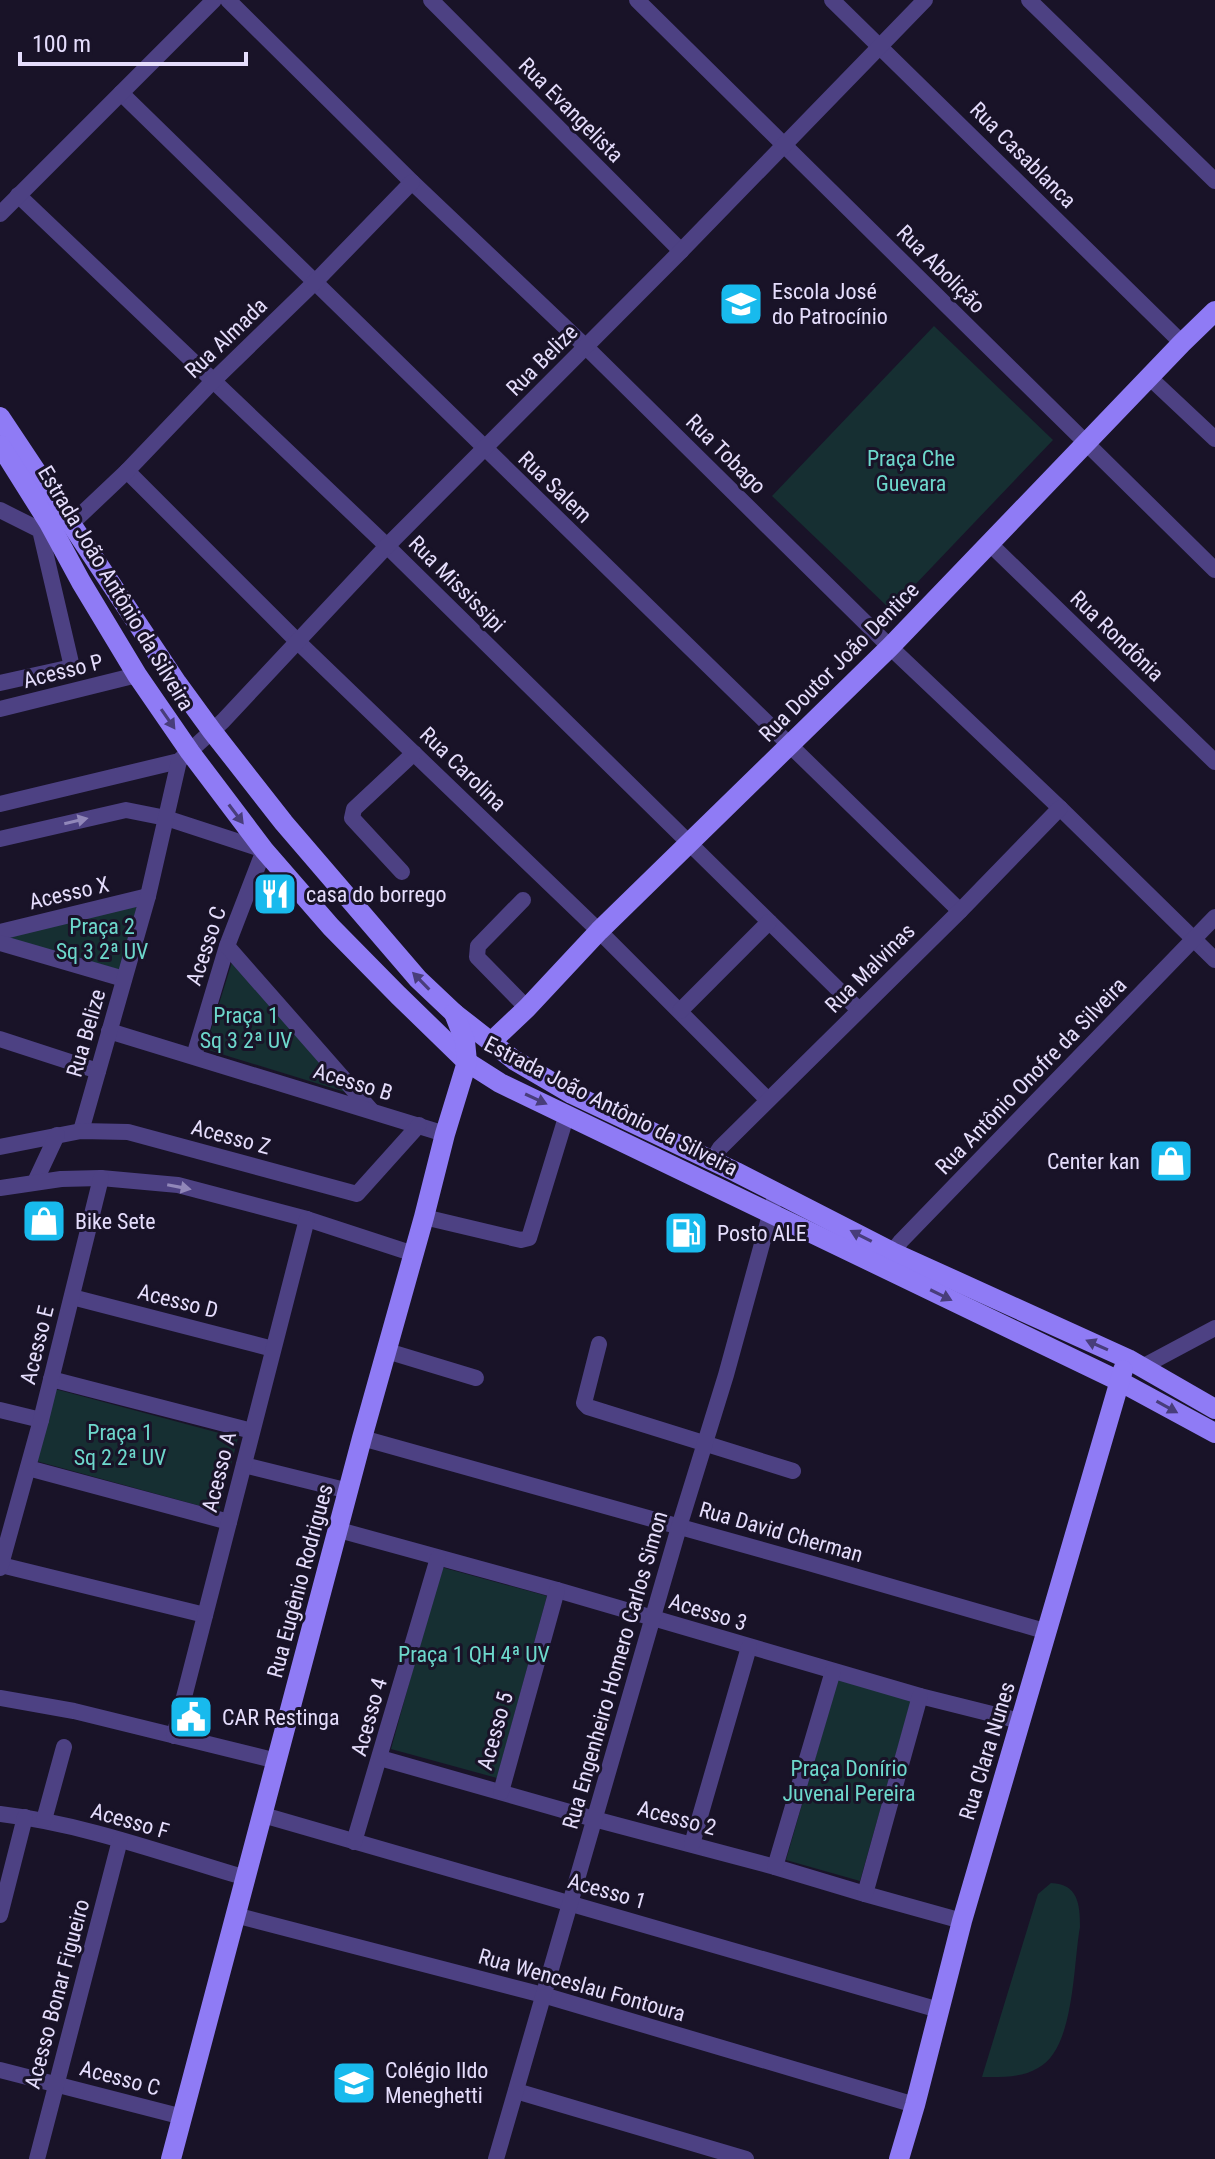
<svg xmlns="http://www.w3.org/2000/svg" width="1215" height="2159" viewBox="0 0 1215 2159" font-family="'Roboto Condensed',sans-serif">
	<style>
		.green { fill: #162f32 }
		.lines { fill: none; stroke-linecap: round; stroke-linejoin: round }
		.street { stroke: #4d4183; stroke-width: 16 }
		.secondary { stroke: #8f7bf5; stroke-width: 20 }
		.oneway { fill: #483d7a }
		.oneway2 { fill: #9187b9 }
		.labels { text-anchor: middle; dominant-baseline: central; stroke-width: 6; stroke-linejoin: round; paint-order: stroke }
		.street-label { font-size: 22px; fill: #e5ddfc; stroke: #191328 }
		.poi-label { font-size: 22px; fill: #e5ddfc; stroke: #191328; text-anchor: start }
		.park-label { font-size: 22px; fill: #6dd8cc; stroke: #191328 }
	</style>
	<rect width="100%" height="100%" fill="#191328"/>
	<g class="green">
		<path d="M934 326 1053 440 891 610 772 496Z"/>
		<path d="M137 906 120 970 3 938Z"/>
		<path d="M232 962 345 1092 205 1049Z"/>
		<path d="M55 1389 238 1438 219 1511 36 1461Z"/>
		<path d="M441 1567 547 1596 497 1778 391 1749Z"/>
		<path d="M838 1679 911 1701 860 1881 786 1860Z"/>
		<path d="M1051 1883C1078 1884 1080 1904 1080 1927 1073 1964 1075 2049 1038 2068 1021 2078 1002 2077 982 2077L1038 1894Z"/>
	</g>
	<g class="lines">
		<g class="street">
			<path d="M228 0 412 182 586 347 890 647 1060 808 1215 960"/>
			<path d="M431 0 681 251"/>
			<path d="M637 0 1215 570"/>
			<path d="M832 0 1182 343"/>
			<path d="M1029 0 1215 181"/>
			<path d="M121 93 960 911"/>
			<path d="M18 195 387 546 859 1010"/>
			<path d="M0 214 214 0"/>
			<path d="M1149 377 1215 439"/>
			<path d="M127 471 297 641 599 931 768 1100"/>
			<path d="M0 510 40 530 72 667 0 683"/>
			<path d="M71 524 127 471 213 381 316 281 412 182"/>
			<path d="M989 543 1215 762"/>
			<path d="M0 709 137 675"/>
			<path d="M0 804 179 761 223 721 387 546 681 251 925 0"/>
			<path d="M0 839 126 810 166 818 264 850 227 946 194 1056"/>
			<path d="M402 872 352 818 354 809 414 753"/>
			<path d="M523 900 478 946 477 957 527 1008"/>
			<path d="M0 932 148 896"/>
			<path d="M0 943 124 979"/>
			<path d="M227 946 371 1110"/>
			<path d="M680 1011 769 922"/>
			<path d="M109 1031 445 1134"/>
			<path d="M0 1039 98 1071"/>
			<path d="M81 1131 148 896 179 761"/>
			<path d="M0 1147 81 1131 128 1132 357 1194 419 1125"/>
			<path d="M712 1161 720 1148 960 911 1060 808"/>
			<path d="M35 1182 57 1135"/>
			<path d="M0 1188 61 1179 101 1178 178 1185 307 1219 414 1254"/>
			<path d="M424 1217 521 1240 529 1238 567 1114"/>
			<path d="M887 1259 901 1241 1215 917"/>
			<path d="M72 1297 273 1349"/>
			<path d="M599 1344 584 1403 588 1407 793 1471"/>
			<path d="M387 1351 476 1378"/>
			<path d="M1142 1367 1215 1328"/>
			<path d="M51 1379 252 1431"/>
			<path d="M0 1410 41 1420"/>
			<path d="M362 1438 809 1563 1048 1632"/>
			<path d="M244 1465 349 1491"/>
			<path d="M28 1468 229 1522"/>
			<path d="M339 1530 557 1590 920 1696 1020 1721"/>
			<path d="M1 1565 205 1615"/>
			<path d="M0 1568 41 1420 101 1178"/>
			<path d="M0 1698 74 1711 277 1761"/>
			<path d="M174 1736 307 1219"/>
			<path d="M380 1758 594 1819 775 1867 865 1894 962 1921"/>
			<path d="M501 1792 557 1590"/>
			<path d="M0 1814C84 1824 165 1854 246 1878"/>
			<path d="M263 1815 939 2010"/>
			<path d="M44 1820 64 1747"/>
			<path d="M354 1842 438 1558"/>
			<path d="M692 1844 749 1647"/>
			<path d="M775 1867 833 1671"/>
			<path d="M865 1894 920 1696"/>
			<path d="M0 1915 25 1817"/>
			<path d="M235 1915 543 1995 915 2105"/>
			<path d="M0 2070 183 2117"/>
			<path d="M516 2091 746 2159"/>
			<path d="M37 2159 120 1840"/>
			<path d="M496 2159 679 1527 726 1375 776 1193"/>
		</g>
		<g class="secondary">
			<path d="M0 417 177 683 212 731 284 823 418 979 454 1013 514 1060 572 1094 736 1172 892 1252 1128 1359 1215 1409"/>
			<path d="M0 445 49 523 81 582 137 675 190 752 264 850 331 927 398 995 467 1062 500 1083 1119 1381 1215 1433"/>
			<path d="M491 1042 527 1008 599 931 890 647 1182 343 1215 311"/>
			<path d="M171 2159 362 1438 424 1217 445 1134 467 1062 465 1041 454 1013"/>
			<path d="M899 2159 915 2105 962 1921 1123 1370"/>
		</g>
	</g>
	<defs><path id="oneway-solid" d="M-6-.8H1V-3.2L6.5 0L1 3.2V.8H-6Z" transform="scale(2)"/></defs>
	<g class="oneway">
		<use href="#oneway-solid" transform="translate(168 719) rotate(55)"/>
		<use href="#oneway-solid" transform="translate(236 814) rotate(53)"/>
		<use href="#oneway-solid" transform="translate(421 981) rotate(-134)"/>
		<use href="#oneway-solid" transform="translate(536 1099) rotate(25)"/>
		<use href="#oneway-solid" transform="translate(861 1236) rotate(-153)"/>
		<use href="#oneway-solid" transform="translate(941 1295) rotate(26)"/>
		<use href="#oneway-solid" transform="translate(1097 1345) rotate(-156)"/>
		<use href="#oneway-solid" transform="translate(1167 1407) rotate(29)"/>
	</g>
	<g class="oneway2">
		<use href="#oneway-solid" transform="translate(76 821) rotate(-13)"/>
		<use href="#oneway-solid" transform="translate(179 1187) rotate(11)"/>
	</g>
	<defs>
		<g id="school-square" transform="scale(2.3)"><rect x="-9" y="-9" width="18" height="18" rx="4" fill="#18baed" stroke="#191328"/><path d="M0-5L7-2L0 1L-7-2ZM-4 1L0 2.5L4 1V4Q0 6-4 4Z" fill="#fff"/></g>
		<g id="restaurant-square" transform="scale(2.3)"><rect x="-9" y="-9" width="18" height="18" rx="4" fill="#18baed" stroke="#191328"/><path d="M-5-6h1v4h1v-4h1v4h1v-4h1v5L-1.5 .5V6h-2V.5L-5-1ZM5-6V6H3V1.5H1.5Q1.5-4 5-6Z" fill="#fff"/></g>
		<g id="shop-square" transform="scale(2.3)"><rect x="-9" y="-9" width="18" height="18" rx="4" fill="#18baed" stroke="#191328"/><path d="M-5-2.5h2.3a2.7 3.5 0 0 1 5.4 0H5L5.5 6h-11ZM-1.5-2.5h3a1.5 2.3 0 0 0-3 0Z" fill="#fff"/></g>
		<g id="fuel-square" transform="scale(2.3)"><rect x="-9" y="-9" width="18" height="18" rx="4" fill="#18baed" stroke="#191328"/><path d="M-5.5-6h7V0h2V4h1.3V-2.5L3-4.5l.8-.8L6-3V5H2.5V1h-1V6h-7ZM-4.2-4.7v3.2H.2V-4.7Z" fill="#fff"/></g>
		<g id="civic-square" transform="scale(2.3)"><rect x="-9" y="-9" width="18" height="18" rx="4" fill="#18baed" stroke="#191328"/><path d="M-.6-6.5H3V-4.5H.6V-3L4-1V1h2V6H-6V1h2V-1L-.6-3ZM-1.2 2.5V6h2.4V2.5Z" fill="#fff"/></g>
	</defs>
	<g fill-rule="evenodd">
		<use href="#school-square" x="741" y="304"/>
		<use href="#restaurant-square" x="275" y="894"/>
		<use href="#shop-square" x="1171" y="1161"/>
		<use href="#shop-square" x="44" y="1221"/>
		<use href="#fuel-square" x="686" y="1233"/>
		<use href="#civic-square" x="191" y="1717"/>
		<use href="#school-square" x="354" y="2083"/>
	</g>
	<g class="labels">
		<g class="street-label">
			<text transform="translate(571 110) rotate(45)">Rua Evangelista</text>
			<text transform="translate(1023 155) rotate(45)">Rua Casablanca</text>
			<text transform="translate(941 269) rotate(45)">Rua Abolição</text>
			<text transform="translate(226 338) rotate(-44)">Rua Almada</text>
			<text transform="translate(542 360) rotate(-45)">Rua Belize</text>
			<text transform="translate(726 454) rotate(45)">Rua Tobago</text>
			<text transform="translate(555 487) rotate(44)">Rua Salem</text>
			<text transform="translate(457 584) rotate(45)">Rua Mississipi</text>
			<text transform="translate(116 588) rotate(59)">Estrada João Antônio da Silveira</text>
			<text transform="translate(1117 636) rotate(44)">Rua Rondônia</text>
			<text transform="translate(839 662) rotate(-45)">Rua Doutor João Dentice</text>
			<text transform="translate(63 671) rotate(-14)">Acesso P</text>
			<text transform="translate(463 769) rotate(44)">Rua Carolina</text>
			<text transform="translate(69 893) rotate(-13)">Acesso X</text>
			<text transform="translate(206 946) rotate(-71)">Acesso C</text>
			<text transform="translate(870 968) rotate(-45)">Rua Malvinas</text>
			<text transform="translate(86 1033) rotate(-74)">Rua Belize</text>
			<text transform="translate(1031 1076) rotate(-46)">Rua Antônio Onofre da Silveira</text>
			<text transform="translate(353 1082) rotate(17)">Acesso B</text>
			<text transform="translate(611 1106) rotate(27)">Estrada João Antônio da Silveira</text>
			<text transform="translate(231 1137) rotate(15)">Acesso Z</text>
			<text transform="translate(178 1301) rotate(14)">Acesso D</text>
			<text transform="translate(37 1345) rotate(-76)">Acesso E</text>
			<text transform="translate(219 1472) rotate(-76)">Acesso A</text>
			<text transform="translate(781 1532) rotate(16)">Rua David Cherman</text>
			<text transform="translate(300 1581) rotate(-75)">Rua Eugênio Rodrigues</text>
			<text transform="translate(708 1612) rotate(17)">Acesso 3</text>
			<text transform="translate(615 1670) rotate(-74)">Rua Engenheiro Homero Carlos Simon</text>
			<text transform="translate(369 1717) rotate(-74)">Acesso 4</text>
			<text transform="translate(495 1731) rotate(-74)">Acesso 5</text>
			<text transform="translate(987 1751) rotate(-73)">Rua Clara Nunes</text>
			<text transform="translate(677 1818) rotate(15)">Acesso 2</text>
			<text transform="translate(130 1821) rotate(16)">Acesso F</text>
			<text transform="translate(607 1891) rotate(16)">Acesso 1</text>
			<text transform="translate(582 1985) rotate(16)">Rua Wenceslau Fontoura</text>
			<text transform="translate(57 1994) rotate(-75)">Acesso Bonar Figueiro</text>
			<text transform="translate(120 2078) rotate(15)">Acesso C</text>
		</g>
		<g class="poi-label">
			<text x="772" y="291">Escola José<tspan x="772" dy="25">do Patrocínio</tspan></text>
			<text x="306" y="894">casa do borrego</text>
			<text x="1140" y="1161" text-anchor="end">Center kan</text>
			<text x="75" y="1221">Bike Sete</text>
			<text x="717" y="1233">Posto ALE</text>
			<text x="222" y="1717">CAR Restinga</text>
			<text x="385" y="2070">Colégio Ildo<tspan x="385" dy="25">Meneghetti</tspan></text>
		</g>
		<g class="park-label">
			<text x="911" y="458">Praça Che<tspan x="911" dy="25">Guevara</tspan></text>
			<text x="102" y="926">Praça 2<tspan x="102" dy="25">Sq 3 2ª UV</tspan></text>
			<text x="246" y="1015">Praça 1<tspan x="246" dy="25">Sq 3 2ª UV</tspan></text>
			<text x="120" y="1432">Praça 1<tspan x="120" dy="25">Sq 2 2ª UV</tspan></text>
			<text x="474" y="1654">Praça 1 QH 4ª UV</text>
			<text x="849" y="1768">Praça Donírio<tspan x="849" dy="25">Juvenal Pereira</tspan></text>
		</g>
	</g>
	<path d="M20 52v12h226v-12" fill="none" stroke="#e5ddfc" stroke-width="4"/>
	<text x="32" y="52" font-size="24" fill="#e5ddfc" stroke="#191328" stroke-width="6" paint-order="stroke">100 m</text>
</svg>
